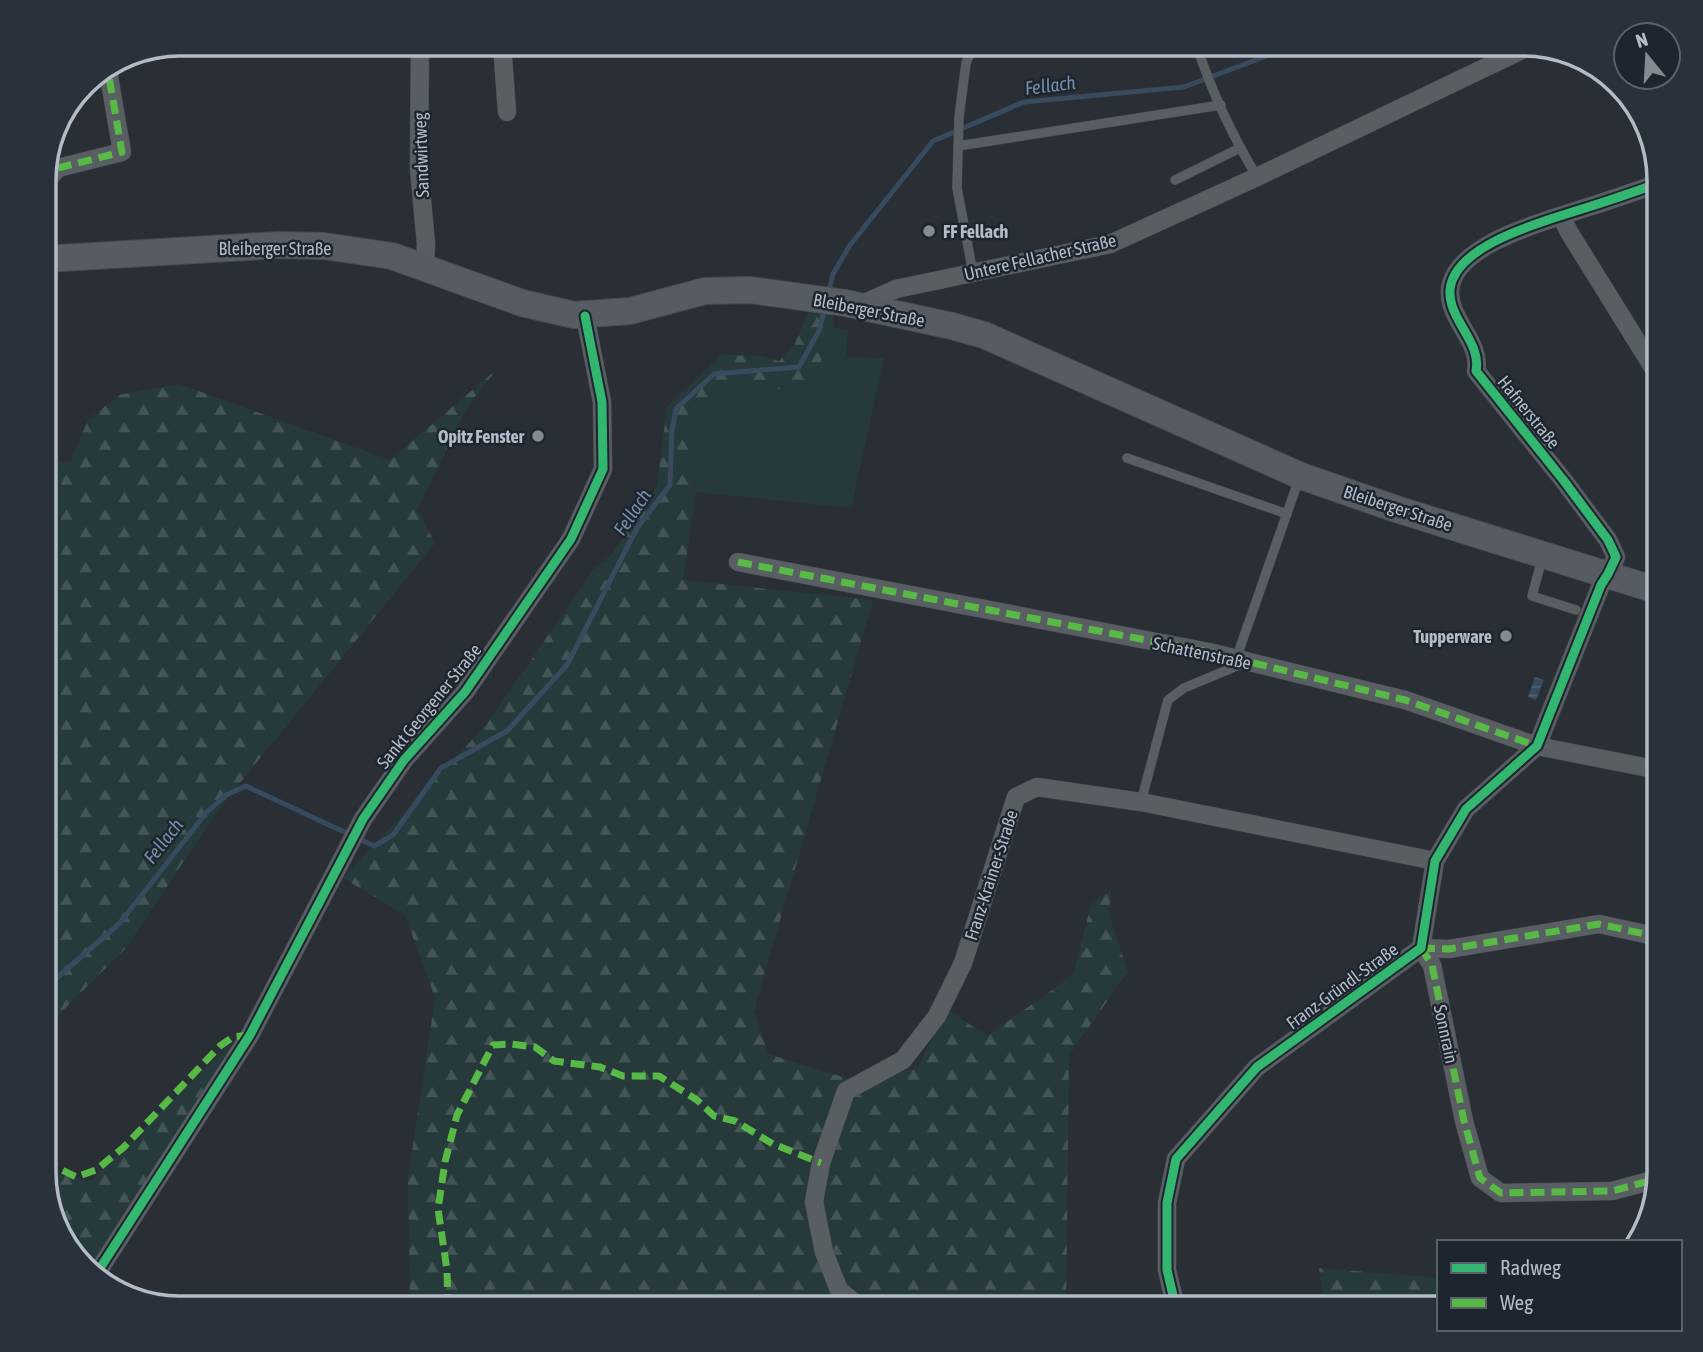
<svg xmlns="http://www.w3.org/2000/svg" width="1703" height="1352" viewBox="0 0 1703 1352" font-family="'Asap Condensed',sans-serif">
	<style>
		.green { fill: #273a3b }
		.forest { fill: url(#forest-firs) }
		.water { fill: url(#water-rules) }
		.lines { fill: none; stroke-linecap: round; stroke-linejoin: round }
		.stream { stroke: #384b5e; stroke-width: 5 }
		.service-casing { stroke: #474b50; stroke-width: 10 }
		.minor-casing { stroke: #474b50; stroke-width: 19 }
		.secondary-casing { stroke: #474b50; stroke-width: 28 }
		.service { stroke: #595e63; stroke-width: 9 }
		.minor { stroke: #595e63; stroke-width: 18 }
		.secondary { stroke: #575c62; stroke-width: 26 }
		.quiet { stroke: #58b947; stroke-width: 7; stroke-dasharray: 14 7; stroke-linecap: butt }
		.cycleway-casing { stroke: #1d262f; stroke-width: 13 }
		.cycleway { stroke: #33b770; stroke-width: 9 }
		.poi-dot { fill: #838b93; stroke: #1d262f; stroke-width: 2.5 }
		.labels { text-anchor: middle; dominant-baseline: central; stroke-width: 5; stroke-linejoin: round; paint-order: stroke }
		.street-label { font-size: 18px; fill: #b3bcc6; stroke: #1d262f }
		.poi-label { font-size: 18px; font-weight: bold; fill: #b3bcc6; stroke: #1d262f; text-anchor: end }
		.water-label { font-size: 19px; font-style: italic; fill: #758fa8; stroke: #1d262f }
		.rim { fill: none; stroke: #b3bcc6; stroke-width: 3.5 }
	</style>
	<defs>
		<pattern id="forest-firs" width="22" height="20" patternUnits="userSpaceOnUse" patternTransform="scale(1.75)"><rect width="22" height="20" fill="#273a3b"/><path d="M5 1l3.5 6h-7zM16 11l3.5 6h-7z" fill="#445556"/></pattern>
		<pattern id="water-rules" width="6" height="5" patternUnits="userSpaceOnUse" patternTransform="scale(1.75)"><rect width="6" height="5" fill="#384b5e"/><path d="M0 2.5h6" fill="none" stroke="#526374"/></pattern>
	</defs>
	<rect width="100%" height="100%" fill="#292f35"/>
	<g class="green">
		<path d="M834 328 848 329 846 357 884 358 851 508 696 492 691 413 713 395 739 387 809 391Z"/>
		<path d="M44 461H71L44 524Z"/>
	</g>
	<g class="forest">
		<path d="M808 313 833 315 834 328 809 391 739 387 713 395 691 413 696 492 683 580 873 600 754 1010 768 1054 866 1084 918 1067 947 1009 987 1036 1073 975 1091 905 1111 890 1109 915 1128 972 1069 1055 1066 1308H410L408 1178 435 998 405 915 343 878 486 725 594 569 612 554 657 486 667 407 722 355 762 356 779 361 794 346Z"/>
		<path d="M497 369 469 404 417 510 435 543 218 810 126 948 44 1029V524L88 420 119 395 179 384 390 460Z"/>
		<path d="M234 1040 139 1196 87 1270 58 1232 44 1181V1171L90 1181Z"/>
		<path d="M1319 1268 1439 1278V1308H1325Z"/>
	</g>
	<path class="water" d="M1535 677 1544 680 1536 700 1528 697Z"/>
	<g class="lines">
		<g class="stream">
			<path d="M828 295 833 274 850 245 933 141 1024 102 1184 87 1298 44"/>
			<path d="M44 989 120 923 206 813 226 795 246 786 374 846 393 835 441 768 507 731 567 665 637 528 670 485 672 431 676 409 714 374 799 367 819 331 825 307"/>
		</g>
		<g class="service-casing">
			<g id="service">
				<path d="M1196 44C1211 90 1232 135 1257 177"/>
				<path d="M958 146 1221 105"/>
				<path d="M1175 180 1240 148"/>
				<path d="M973 273 957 188 959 117 966 63 974 44"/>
				<path d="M1127 458 1287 514"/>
				<path d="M1542 559 1532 596 1576 610"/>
				<path d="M1236 659 1299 479"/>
				<path d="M1141 802 1168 700 1184 688 1244 663"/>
			</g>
		</g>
		<g class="minor-casing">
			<g id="minor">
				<path d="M420 44 419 169 426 244 425 266"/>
				<path d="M502 44 507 112"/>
				<path d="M44 184 58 168 122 152 108 71"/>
				<path d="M1561 216 1569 232 1659 377"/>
				<path d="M858 306 896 289 1110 244 1257 177 1530 46"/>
				<path d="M738 562 1209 652 1405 700 1537 746 1659 770"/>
				<path d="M1421 948 1432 965 1464 1121 1480 1178 1501 1193 1612 1191 1657 1179"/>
				<path d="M1421 948 1449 949 1599 924 1659 937"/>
				<path d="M95 1276 250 1035 363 819 404 760 465 692 571 539 603 469 602 402 585 316"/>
				<path d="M861 1308 839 1290 824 1252 814 1202 821 1163 846 1091 903 1060 937 1016 963 963 1016 797 1037 787 1141 802 1435 861"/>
				<path d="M1176 1308 1167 1270V1203L1176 1159 1257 1067 1421 948 1435 861 1466 809 1537 746 1601 585 1608 574 1616 557 1608 540 1564 481 1476 371C1482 342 1448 320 1450 290 1454 244 1546 221 1582 209 1608 201 1634 192 1659 183"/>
			</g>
		</g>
		<g class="secondary-casing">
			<path id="secondary" d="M44 259 279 245 324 246 392 256 522 303 574 315 630 311 705 291 750 290 845 303 952 326 984 335 1301 476 1396 509 1659 591"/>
		</g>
		<use href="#service" class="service"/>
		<use href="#minor" class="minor"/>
		<use href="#secondary" class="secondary"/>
		<g class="quiet">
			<path d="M44 184 58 168 122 152 108 71"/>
			<path d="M738 562 1209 652 1405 700 1537 746"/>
			<path d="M1421 948 1432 965 1464 1121 1480 1178 1501 1193 1612 1191 1657 1179"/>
			<path d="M1421 948 1449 949 1599 924 1659 937"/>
			<path d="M44 1161 76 1177 96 1170 124 1147 220 1046 233 1037 250 1035"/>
			<path d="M448 1308 447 1270 438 1209 445 1162 457 1115 493 1045 511 1044 535 1047 554 1061 600 1067 623 1076H659L697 1100 714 1116 735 1121 773 1144 821 1163"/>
		</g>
		<g class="cycleway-casing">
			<g id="cycleway">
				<path d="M95 1276 250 1035 363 819 404 760 465 692 571 539 603 469 602 402 585 316"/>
				<path d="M1176 1308 1167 1270V1203L1176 1159 1257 1067 1421 948 1435 861 1466 809 1537 746 1601 585 1608 574 1616 557 1608 540 1564 481 1476 371C1482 342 1448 320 1450 290 1454 244 1546 221 1582 209 1608 201 1634 192 1659 183"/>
			</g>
		</g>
		<use href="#cycleway" class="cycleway"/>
	</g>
	<g class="poi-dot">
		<circle cx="929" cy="231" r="7"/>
		<circle cx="538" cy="436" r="7"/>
		<circle cx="1506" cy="636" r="7"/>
	</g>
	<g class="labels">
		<g class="street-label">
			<text transform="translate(421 155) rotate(-92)">Sandwirtweg</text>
			<text x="275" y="248">Bleiberger Straße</text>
			<text transform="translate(1040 257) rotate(-13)">Untere Fellacher Straße</text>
			<text transform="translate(869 310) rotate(11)">Bleiberger Straße</text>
			<text transform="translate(1529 412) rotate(51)">Hafnerstraße</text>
			<text transform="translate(1398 508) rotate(18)">Bleiberger Straße</text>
			<text transform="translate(1202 653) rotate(12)">Schattenstraße</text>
			<text transform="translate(429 706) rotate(-51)">Sankt Georgener Straße</text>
			<text transform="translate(991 875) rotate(-72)">Franz-Krainer-Straße</text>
			<text transform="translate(1342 986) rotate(-36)">Franz-Gründl-Straße</text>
			<text transform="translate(1446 1034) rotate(78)">Sonnrain</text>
		</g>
		<g class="poi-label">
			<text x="943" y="231" text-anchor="start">FF Fellach</text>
			<text x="524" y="436">Opitz Fenster</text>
			<text x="1492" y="636">Tupperware</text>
		</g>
		<g class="water-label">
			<text transform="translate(1050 85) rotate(-7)">Fellach</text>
			<text transform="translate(632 512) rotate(-56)">Fellach</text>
			<text transform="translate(163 841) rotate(-52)">Fellach</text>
		</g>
	</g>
	<path d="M0 0H1703V1352H0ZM180 56H1523A124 124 0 0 1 1647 180V1172A124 124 0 0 1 1523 1296H180A124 124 0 0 1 56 1172V180A124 124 0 0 1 180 56Z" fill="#29323b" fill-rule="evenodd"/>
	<path class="rim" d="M180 56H1523A124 124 0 0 1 1647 180V1172A124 124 0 0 1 1523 1296H180A124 124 0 0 1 56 1172V180A124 124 0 0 1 180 56Z"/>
	<rect x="1437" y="1240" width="245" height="91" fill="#1d262f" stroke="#59626b" stroke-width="2"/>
	<rect x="1451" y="1263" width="35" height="10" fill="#33b770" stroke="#59626b" stroke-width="2"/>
	<text x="1500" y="1275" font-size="21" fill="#b3bcc6">Radweg</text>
	<rect x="1451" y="1298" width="35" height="10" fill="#58b947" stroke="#59626b" stroke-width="2"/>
	<text x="1500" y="1310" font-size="21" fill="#b3bcc6">Weg</text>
	<g transform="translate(1647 56) rotate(342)"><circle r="33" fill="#1d262f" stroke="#59626b" stroke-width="2"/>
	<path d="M0-5L12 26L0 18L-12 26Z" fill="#838b93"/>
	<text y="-10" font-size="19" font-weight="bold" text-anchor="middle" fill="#b3bcc6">N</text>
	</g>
</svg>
